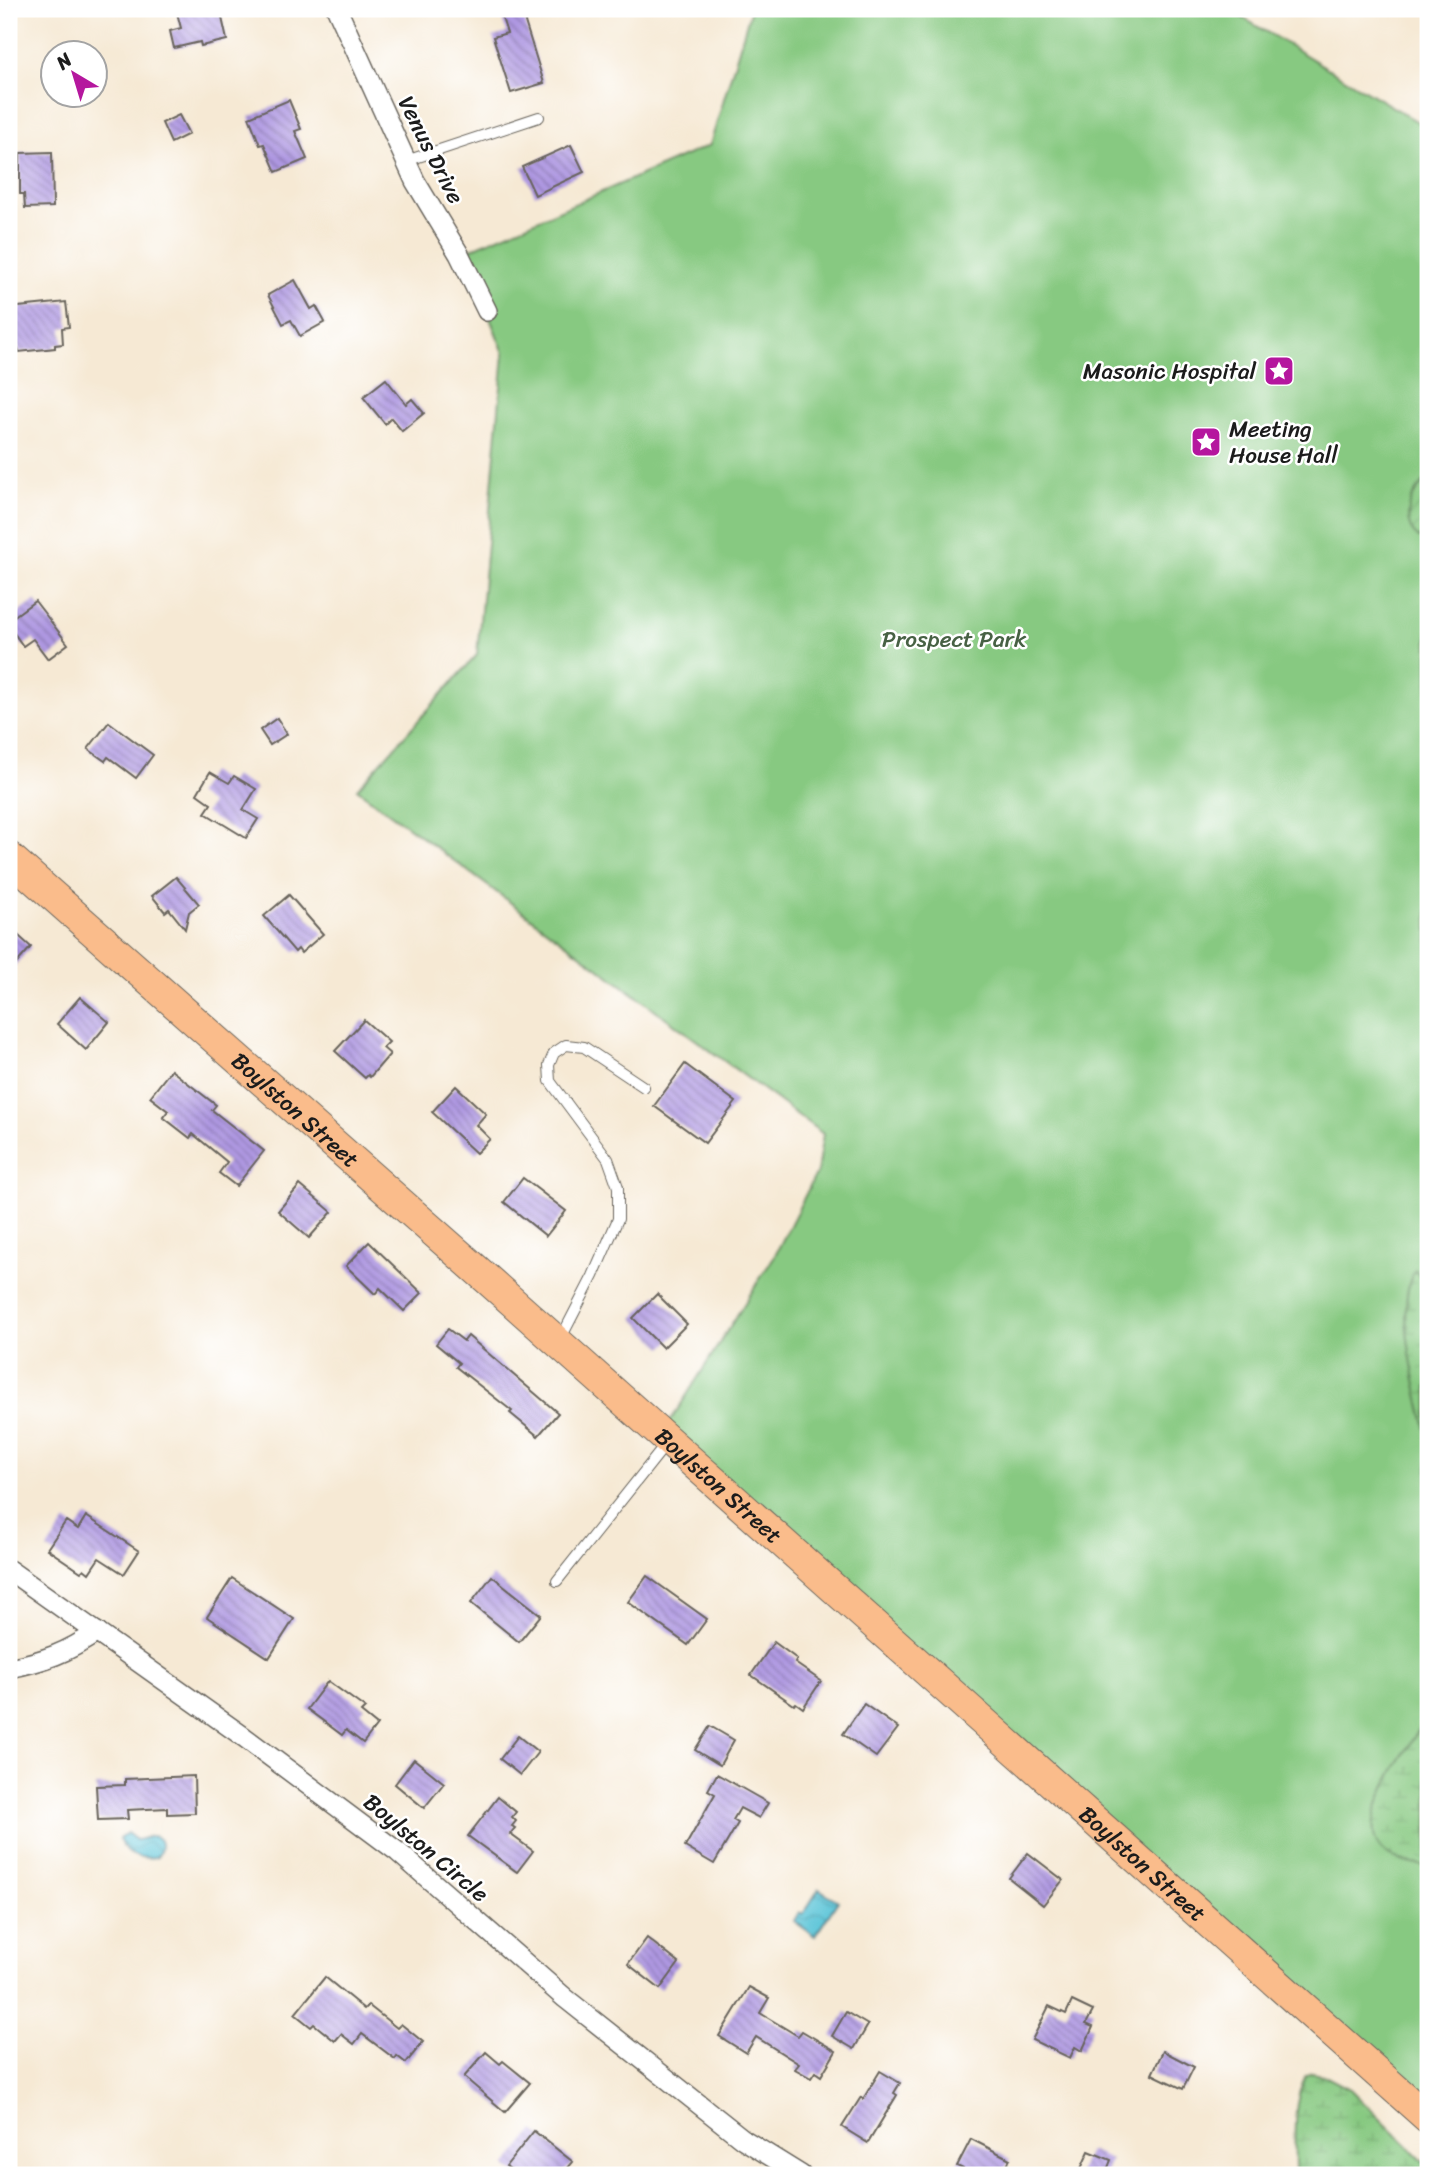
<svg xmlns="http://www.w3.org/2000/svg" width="1437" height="2184" viewBox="0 0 1437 2184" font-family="Sriracha,sans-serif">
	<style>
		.green { fill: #87c981; stroke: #52724e; stroke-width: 2 }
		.wetland { fill: url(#wetland-marsh); stroke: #52724e; stroke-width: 2 }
		.garden { fill: url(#garden-furrows); stroke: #52724e; stroke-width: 2 }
		.water { fill: url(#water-waves); stroke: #3c707a; stroke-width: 2 }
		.building { fill: url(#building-back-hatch) }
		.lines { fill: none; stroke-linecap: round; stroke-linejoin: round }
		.lane-casing { stroke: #68645c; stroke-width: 12 }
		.street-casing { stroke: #68645c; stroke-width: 22 }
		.primary-casing { stroke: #68645c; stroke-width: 32 }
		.lane { stroke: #fff; stroke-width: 10 }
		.street { stroke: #fff; stroke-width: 19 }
		.primary { stroke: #fabc8b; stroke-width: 30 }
		.labels { text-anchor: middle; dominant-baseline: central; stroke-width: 5; stroke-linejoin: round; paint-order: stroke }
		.street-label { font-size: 23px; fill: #1c1c1c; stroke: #fff }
		.poi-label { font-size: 23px; fill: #1c1c1c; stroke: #fff; text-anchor: end }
		.park-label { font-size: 23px; fill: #476144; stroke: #fff }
	</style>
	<defs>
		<pattern id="wetland-marsh" width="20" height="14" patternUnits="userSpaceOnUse" patternTransform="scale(1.75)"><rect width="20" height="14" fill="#87c981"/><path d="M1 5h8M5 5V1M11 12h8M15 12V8" fill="none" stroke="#74ac6f"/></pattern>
		<pattern id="garden-furrows" width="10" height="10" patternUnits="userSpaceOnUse" patternTransform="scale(1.75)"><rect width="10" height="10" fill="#87c981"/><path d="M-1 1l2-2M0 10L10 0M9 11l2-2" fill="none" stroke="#74ac6f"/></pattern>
		<pattern id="water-waves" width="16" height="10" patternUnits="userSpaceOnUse" patternTransform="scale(1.75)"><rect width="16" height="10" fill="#5cc5d8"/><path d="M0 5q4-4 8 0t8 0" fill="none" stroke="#4fa9b9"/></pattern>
		<pattern id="building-back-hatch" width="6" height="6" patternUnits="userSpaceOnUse" patternTransform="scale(1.75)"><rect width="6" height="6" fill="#af98e2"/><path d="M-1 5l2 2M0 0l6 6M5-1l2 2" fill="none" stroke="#8e7bb6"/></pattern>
	</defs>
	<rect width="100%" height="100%" fill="#fff"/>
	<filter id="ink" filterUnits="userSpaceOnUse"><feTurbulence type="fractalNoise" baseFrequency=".0143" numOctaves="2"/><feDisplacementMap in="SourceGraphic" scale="14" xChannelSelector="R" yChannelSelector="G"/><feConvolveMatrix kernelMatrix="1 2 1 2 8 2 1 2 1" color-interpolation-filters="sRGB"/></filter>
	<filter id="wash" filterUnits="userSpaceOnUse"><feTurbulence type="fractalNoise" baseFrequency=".00686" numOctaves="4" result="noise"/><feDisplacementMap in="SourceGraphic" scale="28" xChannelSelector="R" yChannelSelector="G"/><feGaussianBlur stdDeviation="1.57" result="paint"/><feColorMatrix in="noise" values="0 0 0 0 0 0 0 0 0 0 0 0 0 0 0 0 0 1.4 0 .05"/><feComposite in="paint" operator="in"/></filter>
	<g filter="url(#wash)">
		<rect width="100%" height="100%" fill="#f6e9d4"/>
		<path class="green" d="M751 9H1228L1428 128V2118L661 1436 775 1255 817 1172 823 1134 357 789 477 655 504 353 487 311 459 254 710 145Z"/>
		<g class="wetland">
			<path d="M1415 1270 1428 1288V1439C1420 1399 1392 1304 1415 1270Z"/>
			<path d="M1428 1716V1867C1414 1864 1394 1861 1383 1851 1350 1823 1412 1742 1428 1716Z"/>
			<path d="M1312 2073 1323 2075 1350 2089 1428 2166V2175H1295C1295 2142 1291 2105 1306 2075Z"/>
		</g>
		<path class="garden" d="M1424 482H1428V534L1419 538C1400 524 1409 495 1424 482Z"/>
		<g class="water">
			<path d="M127 1833 136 1840C140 1840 144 1838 148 1837 163 1833 164 1849 156 1857 138 1859 126 1856 119 1839Z"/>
			<path d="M819 1889 838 1901 815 1936 794 1921 799 1912 803 1914Z"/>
		</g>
		<g id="blocks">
			<g class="building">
				<path d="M176 9H220L227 40 201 46 200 42 174 48 170 31 181 28Z"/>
				<path d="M511 9H521L544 83 511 93 493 37 507 33 500 12Z"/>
				<path d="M289 100 301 129 295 131 307 159 276 172 264 144 260 145 249 117Z"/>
				<path d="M179 115 189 134 171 143 162 123Z"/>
				<path d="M571 145 584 172 535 195 522 167Z"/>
				<path d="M52 152 53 207 25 208 24 194H20V153Z"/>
				<path d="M295 280 311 309 316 306 325 322 300 336 291 320 283 324 268 295Z"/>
				<path d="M66 302 69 327 62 328 63 344 55 345V348L19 352 18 348 9 349V308Z"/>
				<path d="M386 379 406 404 412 399 424 413 402 431 391 418 385 424 363 397Z"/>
				<path d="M35 601 68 644 48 659 33 639 23 646 9 626V620Z"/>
				<path d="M277 718 287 734 270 745 260 730Z"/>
				<path d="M109 722 153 755 136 778 108 757 105 761 88 749Z"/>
				<path d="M210 772 229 783 234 776 256 789 243 810 258 819 246 838 205 813 211 804 197 794Z"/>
				<path d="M176 877 199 904 189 912 185 929 169 909 165 912 152 896Z"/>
				<path d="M289 895 323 934 301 953 298 949 295 952 264 916Z"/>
				<path d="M9 927 31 947 9 972Z"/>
				<path d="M80 997 109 1022 86 1050 57 1024Z"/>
				<path d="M364 1020 389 1042 383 1048 390 1054 370 1077 368 1075 365 1078 335 1051Z"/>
				<path d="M685 1064 736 1102 705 1143 654 1106Z"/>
				<path d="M171 1070 216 1105 212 1110 264 1151 236 1186 219 1173 227 1162 193 1134 190 1138 163 1117 168 1111 150 1097Z"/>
				<path d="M456 1086 486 1114 476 1125 490 1139 476 1153 432 1112Z"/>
				<path d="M523 1178 566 1211 546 1236 504 1202Z"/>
				<path d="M300 1185 332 1212 309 1238 278 1211Z"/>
				<path d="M369 1242 422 1293 404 1311 380 1288 375 1294 346 1266Z"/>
				<path d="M657 1294 687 1324 663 1348 633 1318Z"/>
				<path d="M448 1329 464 1341 468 1336 558 1413 538 1436 510 1413 512 1411 456 1367 459 1363 436 1344Z"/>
				<path d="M86 1516 139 1551 124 1574 99 1558 89 1573 84 1569 81 1572 47 1549 66 1521 78 1529Z"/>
				<path d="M492 1576 541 1615 519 1642 471 1603Z"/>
				<path d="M647 1576 707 1619 688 1645 628 1602Z"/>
				<path d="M232 1578 294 1619 269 1658 207 1617Z"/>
				<path d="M774 1642 797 1659 795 1663 821 1681 803 1708 796 1703 794 1705 751 1675Z"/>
				<path d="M328 1681 365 1708 361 1712 377 1725 363 1743 346 1730 342 1735 307 1709Z"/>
				<path d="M864 1704 898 1728 876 1757 843 1734Z"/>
				<path d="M710 1726 734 1740 720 1765 695 1750Z"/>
				<path d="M518 1736 538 1752 520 1775 500 1759Z"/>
				<path d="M414 1759 444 1783 424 1808 395 1784Z"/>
				<path d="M717 1774 768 1803 759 1818 740 1808 733 1820 738 1823 714 1864 685 1847 715 1794 708 1790Z"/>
				<path d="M194 1776 195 1813 167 1814V1808L127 1810 128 1819 98 1820 96 1786 125 1785V1779Z"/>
				<path d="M498 1797 516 1812 512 1817 516 1821 512 1826 515 1828 510 1834 533 1851 517 1872 468 1836Z"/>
				<path d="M1028 1853 1063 1880 1043 1905 1009 1878Z"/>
				<path d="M647 1938 679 1963 660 1989 628 1964Z"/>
				<path d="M325 1977 364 2009 368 2005 397 2028 401 2024 423 2042 406 2063 397 2056 395 2059 362 2034 354 2044 341 2034 335 2041 314 2024 311 2027 295 2014Z"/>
				<path d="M749 1987 769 1998 760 2013 798 2036 802 2031 836 2051 821 2076 815 2072 811 2078 795 2069 799 2064 756 2037 746 2053 719 2036Z"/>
				<path d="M1072 2001 1093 2011 1086 2024 1093 2027 1082 2051 1075 2047 1070 2058 1032 2040 1049 2006 1066 2014Z"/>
				<path d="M846 2012 868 2025 854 2049 832 2036Z"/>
				<path d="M1163 2051 1194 2067 1183 2089 1152 2074Z"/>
				<path d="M486 2052 500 2064 503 2061 530 2083 505 2112 464 2077Z"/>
				<path d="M880 2071 900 2083 894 2093 897 2095 868 2143 842 2127 861 2097 863 2099Z"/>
				<path d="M534 2131 573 2162 562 2175H518L506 2166Z"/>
				<path d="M971 2139 1010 2159 1002 2175H975L957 2166Z"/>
				<path d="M1089 2151 1111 2160 1105 2175H1078Z"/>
			</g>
		</g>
	</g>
	<g filter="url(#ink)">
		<use href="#blocks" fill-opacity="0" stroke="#68645c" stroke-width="2"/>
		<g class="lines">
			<g class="lane-casing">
				<g id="lane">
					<path d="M406 161 539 117"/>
					<path d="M560 1340 593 1276 618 1219V1187L608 1159 550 1081 549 1065 554 1053 566 1045 584 1047 644 1087"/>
					<path d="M557 1581 667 1443"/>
				</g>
			</g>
			<g class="street-casing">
				<g id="street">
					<path d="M337 9 415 181 459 254 487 311"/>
					<path d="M9 1570 244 1737 398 1852 565 1998 743 2139 801 2175"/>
					<path d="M9 1668C44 1661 67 1653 97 1632"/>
				</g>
			</g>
			<g class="primary-casing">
				<g id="primary">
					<path id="s1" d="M9 857 487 1279 1428 2118"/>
				</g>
			</g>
			<use href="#lane" class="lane"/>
			<use href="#street" class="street"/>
			<use href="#primary" class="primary"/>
		</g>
	</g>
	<defs>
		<g id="sight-square" transform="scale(1.575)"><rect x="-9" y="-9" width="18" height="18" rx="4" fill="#b5179e" stroke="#fff"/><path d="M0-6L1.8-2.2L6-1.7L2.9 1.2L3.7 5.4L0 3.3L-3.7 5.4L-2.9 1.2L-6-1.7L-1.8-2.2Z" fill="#fff"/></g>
	</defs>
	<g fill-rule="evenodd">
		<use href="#sight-square" x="1279" y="371"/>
		<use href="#sight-square" x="1206" y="442"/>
	</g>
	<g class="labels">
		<g class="street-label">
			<text transform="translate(431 150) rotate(63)">Venus Drive</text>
			<text stroke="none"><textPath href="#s1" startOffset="382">Boylston Street</textPath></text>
			<text stroke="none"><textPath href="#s1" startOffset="948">Boylston Street</textPath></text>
			<text transform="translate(426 1848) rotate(40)">Boylston Circle</text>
			<text stroke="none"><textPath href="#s1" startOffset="1516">Boylston Street</textPath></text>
		</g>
		<g class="poi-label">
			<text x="1256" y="371">Masonic Hospital</text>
			<text x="1229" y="429" text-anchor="start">Meeting<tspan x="1229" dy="26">House Hall</tspan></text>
		</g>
		<g class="park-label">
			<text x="954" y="639">Prospect Park</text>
		</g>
	</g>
	<rect width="1437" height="2184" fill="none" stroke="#fff" stroke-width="35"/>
	<g transform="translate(74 74) rotate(322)"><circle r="33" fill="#ffffff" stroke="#a4a4a4" stroke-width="2"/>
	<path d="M0-5L12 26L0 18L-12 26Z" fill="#b5179e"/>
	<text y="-10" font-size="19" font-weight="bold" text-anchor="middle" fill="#1c1c1c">N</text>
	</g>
</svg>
